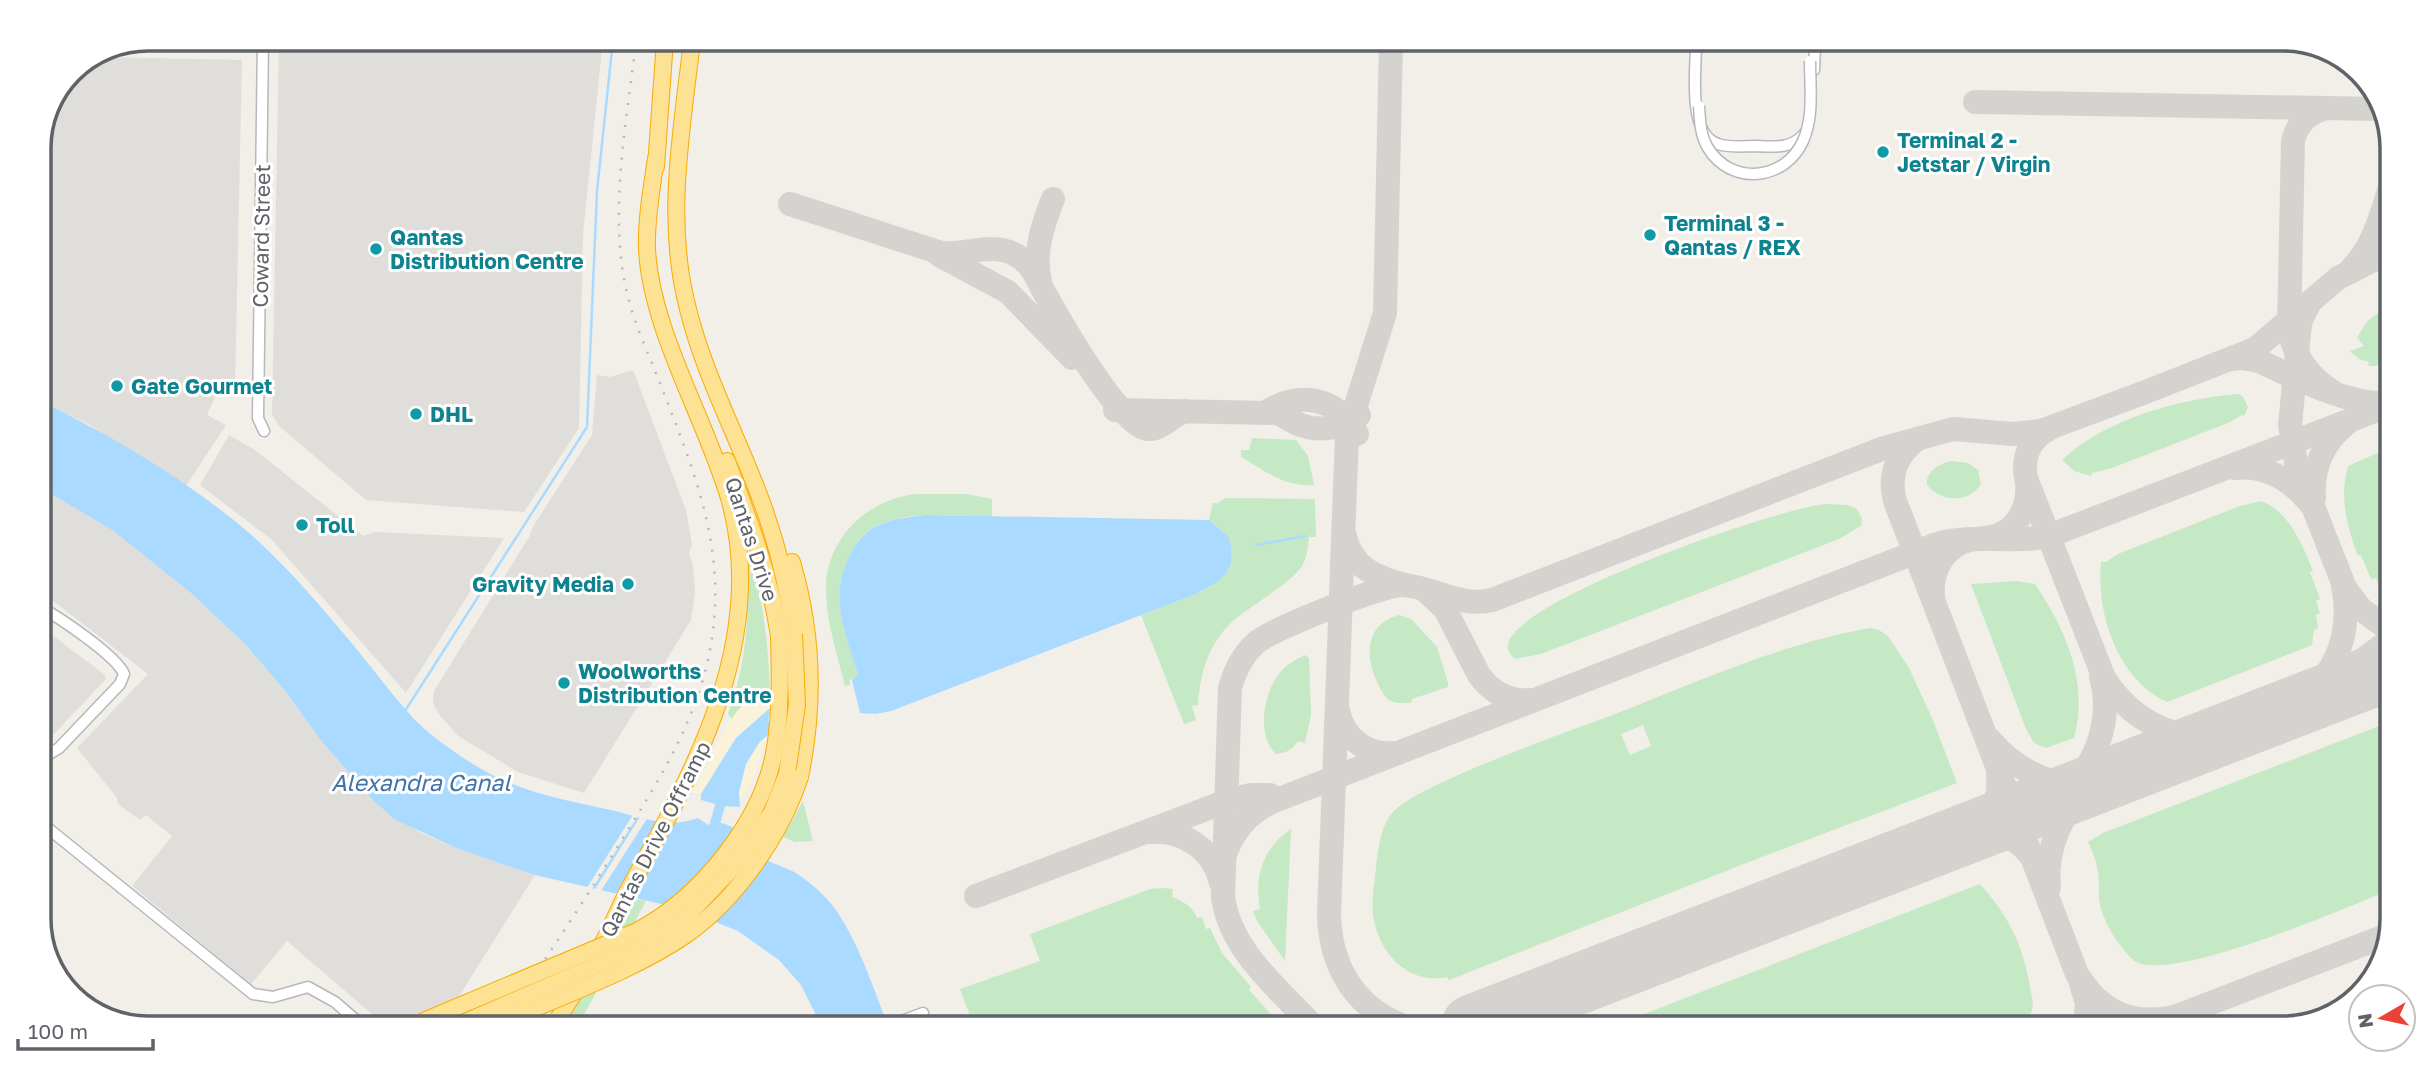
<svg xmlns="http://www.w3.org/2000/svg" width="2431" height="1067" viewBox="0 0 2431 1067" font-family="'Golos Text',sans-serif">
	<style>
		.industrial { fill: #e0deda }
		.green { fill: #c5e8c5; fill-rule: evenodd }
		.sand { fill: #fbf3d9 }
		.water { fill: #aadaff }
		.pier { fill: #f1efe8 }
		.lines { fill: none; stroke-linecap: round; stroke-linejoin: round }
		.stream { stroke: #aadaff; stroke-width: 2.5 }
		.canal { stroke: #aadaff; stroke-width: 10 }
		.taxiway { stroke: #d4d3d0; stroke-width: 24 }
		.runway { stroke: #d4d3d0; stroke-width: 61 }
		.minor-casing { stroke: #b5b8bc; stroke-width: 13 }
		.highway-casing { stroke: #f9ab00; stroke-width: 18 }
		.minor { stroke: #fff; stroke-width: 10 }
		.highway { stroke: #fde293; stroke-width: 16 }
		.rail { stroke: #b6b7b8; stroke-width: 2.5; stroke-dasharray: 2 9; stroke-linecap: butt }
		.minor-bridge-casing { stroke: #b5b8bc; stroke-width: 13; stroke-linecap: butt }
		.highway-bridge-casing { stroke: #f9ab00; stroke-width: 18; stroke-linecap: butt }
		.minor-bridge { stroke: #fff; stroke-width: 10 }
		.highway-bridge { stroke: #fde293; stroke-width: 16 }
		.culture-dot { fill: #0f9aa8; stroke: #fff; stroke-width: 2.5 }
		.labels { text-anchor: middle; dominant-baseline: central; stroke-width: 6; stroke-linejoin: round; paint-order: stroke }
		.culture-label { font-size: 21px; font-weight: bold; fill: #0d838f; stroke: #fff; text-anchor: start }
		.street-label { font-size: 21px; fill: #5f6368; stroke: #fff }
		.water-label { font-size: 23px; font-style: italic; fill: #4174aa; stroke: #fff }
		.rim { fill: none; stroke: #5f6368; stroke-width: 3.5 }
	</style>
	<rect width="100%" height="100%" fill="#f1efe8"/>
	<g class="industrial">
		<path d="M279 39 603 40 583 234 579 428 524 512 366 500 279 426 272 414Z"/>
		<path d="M102 57 242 60 235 386 220 385 207 415 226 425 186 486 88 424 39 400V141L71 70Z"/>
		<path d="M633 370 686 510 692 545 689 553 693 566 695 593 691 620 584 793 518 772 458 736 438 713 433 703 434 691 529 537 534 525 592 435 597 375 610 377Z"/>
		<path d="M229 435 255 450 363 536 375 532 504 538 406 693 272 540 200 485Z"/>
		<path d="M39 487 112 530 192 594 245 644 285 691 323 743 372 799 421 833 454 847 535 875 443 1022 380 1021 287 941 251 984 132 886 172 836 146 815 140 820 118 804 117 798 77 748 148 674 39 590Z"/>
		<path d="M39 625 105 675 106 679 50 738 39 735Z"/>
	</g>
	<g class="green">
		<path d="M2391 307 2390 361 2375 366H2368L2369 362 2359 359 2350 351 2364 346 2357 338C2365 322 2374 313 2391 307Z"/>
		<path d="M2238 394 2243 397 2248 407 2244 416 2242 415 2228 423 2112 468 2092 473 2091 476 2074 471 2062 460C2106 419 2178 399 2238 394Z"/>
		<path d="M1252 438 1296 440 1308 456 1314 485C1283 487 1266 471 1241 457V450H1249Z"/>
		<path d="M2389 448 2388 593 2385 588 2381 590 2376 578 2371 579 2361 555 2358 556C2347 526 2339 498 2348 466Z"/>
		<path d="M1951 461 1968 463 1978 470 1981 484C1968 504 1941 502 1927 485 1925 472 1939 464 1951 461Z"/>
		<path d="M917 494H966L992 499V517C956 516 895 508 866 533 857 540 853 550 848 560 841 574 838 592 840 608 843 630 852 653 858 676L849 681 850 685 845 686C838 656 826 622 826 591 825 539 867 499 917 494Z"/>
		<path d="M1225 498 1315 499 1316 537H1309C1308 546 1307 556 1303 564 1294 582 1249 606 1232 622 1208 644 1200 674 1198 705L1192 706 1196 720 1184 724 1141 615 1196 594 1211 586 1229 537 1209 520 1213 503H1218Z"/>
		<path d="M2261 501C2289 511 2303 546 2313 571L2310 572 2320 599 2316 601 2320 613 2316 615 2318 628 2314 630 2312 645 2167 702C2117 679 2096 613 2101 562H2106L2118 554 2237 507Z"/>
		<path d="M1827 504 1847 505 1857 509 1862 519 1861 526 1839 539 1541 654 1515 659C1511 655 1507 652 1508 645 1512 600 1780 507 1827 504Z"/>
		<path d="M752 556C763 606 769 645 770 696L751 697 732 719 728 714C747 662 750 615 745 560Z"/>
		<path d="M2016 581 2035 584C2066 630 2089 683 2074 738L2046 748 2034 743 2026 729 1971 584Z"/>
		<path d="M1399 615 1411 619 1437 647 1448 683V687L1412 699 1411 703C1404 703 1395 704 1389 700 1384 697 1380 688 1377 682 1365 656 1365 624 1399 615Z"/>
		<path d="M1870 628 1879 630 1888 636 1909 668 1932 718 1957 783 1741 865 1449 980 1447 977C1408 986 1377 951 1373 914 1371 898 1375 882 1376 867 1379 845 1381 818 1401 805 1423 790 1447 780 1472 769 1517 750 1563 733 1610 716 1695 683 1780 644 1870 628ZM1643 725 1651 746 1630 755 1621 734Z"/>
		<path d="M1305 655 1309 658 1311 715 1305 743 1298 741C1292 750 1287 753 1276 754 1256 736 1264 694 1278 675 1285 665 1295 660 1305 655Z"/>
		<path d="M2387 723 2385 892C2345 908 2161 988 2132 959 2117 944 2102 920 2099 899 2098 888 2100 877 2097 867 2096 858 2091 850 2088 842L2103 833Z"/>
		<path d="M803 801 813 841 795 842 783 837Z"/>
		<path d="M1291 829 1285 961 1257 921 1253 911 1260 909C1254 877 1263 847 1291 829Z"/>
		<path d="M1980 884C2009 917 2022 943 2030 986 2031 994 2035 1006 2031 1013 2028 1019 2020 1024 2014 1027L1613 1026Z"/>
		<path d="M1162 888 1173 889 1172 897C1183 901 1193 907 1197 918L1202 917 1206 929 1210 928 1222 953 1251 987 1249 990 1281 1025 973 1024 960 989 1040 961 1030 934 1150 889Z"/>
		<path d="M635 899 646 901 580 1022H566Z"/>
	</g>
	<g class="sand">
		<path d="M753 695 770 696V708L736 738 722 758 702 795 694 792 726 727 737 711Z"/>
		<path d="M767 728C765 743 753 791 740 798 735 775 756 752 762 731Z"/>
	</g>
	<g class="water">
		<path d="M39 400C112 436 186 479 248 532 289 568 324 610 359 652 377 674 394 697 413 718 430 736 463 759 485 771 522 792 564 800 606 809 636 815 667 830 698 818L710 826 716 822C747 827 741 843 761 857 772 864 785 867 796 873 804 878 814 886 821 893 852 921 872 985 887 1023H820L801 985 779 960 738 931 683 909 535 875 505 865 454 847 394 819 372 799 323 743 285 691 245 644 192 594 112 530 39 487Z"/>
		<path d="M926 515 1209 520 1229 537C1237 572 1225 578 1196 594L891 711 876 714 860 713 852 680 858 675C851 653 843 630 840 608 836 579 851 537 879 525 893 518 911 517 926 515Z"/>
		<path d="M770 708 767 728 762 731 759 743 746 764 739 792 740 807 723 806 701 800V794L736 738Z"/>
	</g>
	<g class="pier">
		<path d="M634 813 639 814 590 892 585 891Z"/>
		<path d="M641 815 648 817 599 894 593 893Z"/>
	</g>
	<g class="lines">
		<g class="stream">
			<path d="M1256 545 1305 536"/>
			<path d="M405 711 587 427 597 191 613 40"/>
		</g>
		<g class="canal">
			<path d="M752 742 778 720"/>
			<path d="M712 834 723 795"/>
		</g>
		<g class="taxiway">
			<path d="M1391 43 1385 313 1347 434 1329 914C1330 964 1353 1006 1401 1025"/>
			<path d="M1975 102 2380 109"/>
			<path d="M2327 108C2309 112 2297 123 2293 141L2289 327C2292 354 2310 378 2333 392"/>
			<path d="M790 204 941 253C966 256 990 242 1014 254 1034 264 1037 281 1048 299 1062 324 1120 426 1147 429 1162 430 1172 415 1185 411"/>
			<path d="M939 255 1008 292 1072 358"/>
			<path d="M2352 268C2375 245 2382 211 2392 181"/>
			<path d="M1040 281C1033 253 1043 224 1053 199"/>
			<path d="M2309 304 2301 320 2299 333 2290 425 2296 463 2345 588 2361 609 2388 629"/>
			<path d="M2231 359 2243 358 2259 361C2294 377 2347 405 2386 403"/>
			<path d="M1115 410 1277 413C1285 416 1291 421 1298 424 1320 433 1341 428 1359 415"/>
			<path d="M1265 413C1297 390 1339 397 1357 434"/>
			<path d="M2049 429C2030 439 2022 457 2026 478L2104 678C2128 716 2168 741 2213 735"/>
			<path d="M1919 438C1897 453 1888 475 1895 501L2077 974C2100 1012 2131 1026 2175 1017"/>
			<path d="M2234 468C2265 465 2290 479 2309 502"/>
			<path d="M2314 498C2312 468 2323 442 2347 423"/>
			<path d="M1345 536C1352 568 1376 577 1405 585"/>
			<path d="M1427 592 1445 609 1479 675C1492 693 1509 702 1531 700"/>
			<path d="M1933 595C1931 570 1944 547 1969 540 1978 538 1987 539 1996 536 2019 528 2029 505 2027 483"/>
			<path d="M2320 683C2343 655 2350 621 2343 586"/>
			<path d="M1338 711C1344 739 1368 756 1396 753"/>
			<path d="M1990 740C2014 769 2058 793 2097 782 2107 779 2118 774 2128 770"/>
			<path d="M2200 741C2267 716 2331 685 2387 642"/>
			<path d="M2011 817C2024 807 2042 805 2056 797 2096 774 2113 719 2101 676"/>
			<path d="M1149 832C1183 829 1213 849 1221 883"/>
			<path d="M1965 836C1990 827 2015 835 2031 856"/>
			<path d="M1949 839C1982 826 2002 813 1998 774"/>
			<path d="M1226 852C1235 828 1251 811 1274 801L1937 544C1973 534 2009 543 2046 537L2390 405"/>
			<path d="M2049 887C2045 849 2062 806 2096 786"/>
			<path d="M976 896 1230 800 1251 795H1270"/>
			<path d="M2081 984 2087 1003 2085 1028"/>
			<path d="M2159 1023 2385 936"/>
			<path d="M1312 1025C1277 987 1231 951 1223 898L1230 688C1235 670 1243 654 1257 642 1273 629 1384 584 1403 585 1434 587 1460 608 1492 600L1884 448 1953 429 2013 434 2041 431 2143 393 2255 349 2338 278 2391 251"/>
			<path d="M1470 1025 1488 1018"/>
		</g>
		<path class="runway" d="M1472 1025 2387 671"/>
		<g class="minor-casing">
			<g id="minor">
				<path d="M263 39 258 418 264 431"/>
				<path d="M138 43 263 44"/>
				<path d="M1696 44C1696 70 1687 134 1718 144 1729 148 1744 146 1756 146 1775 147 1792 149 1805 133"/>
				<path d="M1814 70 1815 45"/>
				<path d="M39 606C58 617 116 655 124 674L120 684 59 748 39 760"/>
				<path d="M39 821 253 994 273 997 308 987 335 1002 357 1021"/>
				<path d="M896 1023 923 1013"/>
			</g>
		</g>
		<g class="highway-casing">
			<g id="highway">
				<path d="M692 41C682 129 665 218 687 305 703 373 737 435 761 500 777 543 788 587 794 634"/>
				<path d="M656 167 665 40"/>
				<path d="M727 461C749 519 770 575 779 636"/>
				<path d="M792 562C813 633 815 705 800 777"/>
				<path d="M597 953C610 932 618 909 630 887 695 770 769 637 729 498 706 420 650 328 647 248 646 218 652 188 656 158"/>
				<path d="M556 1022 579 985"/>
			</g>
		</g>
		<use href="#minor" class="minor"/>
		<use href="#highway" class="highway"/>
		<path class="rail" d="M501 1022C540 969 575 914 610 859 660 778 710 706 715 608 719 522 684 446 654 368 644 344 633 319 627 293 608 213 627 121 636 40"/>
		<g class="minor-bridge-casing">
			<path id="minor-bridge" d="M1699 106C1700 120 1700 135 1708 148 1731 186 1785 181 1803 141 1814 117 1810 86 1810 61"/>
		</g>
		<g class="highway-bridge-casing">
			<g id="highway-bridge">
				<path d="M421 1022 637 931C701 897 763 821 775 748 781 711 780 673 779 636"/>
				<path d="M465 1022 643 945 684 919 741 859 772 812 787 774 797 705 794 634"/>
				<path d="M503 1022C562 996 633 971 686 935 736 900 781 835 800 777"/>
			</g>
		</g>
		<use href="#minor-bridge" class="minor-bridge"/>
		<use href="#highway-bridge" class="highway-bridge"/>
	</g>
	<g class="culture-dot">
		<circle cx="1883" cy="152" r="7"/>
		<circle cx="1650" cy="235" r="7"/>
		<circle cx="376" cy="249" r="7"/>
		<circle cx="117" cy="386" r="7"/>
		<circle cx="416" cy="414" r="7"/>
		<circle cx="302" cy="525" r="7"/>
		<circle cx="628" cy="584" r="7"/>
		<circle cx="564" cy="683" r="7"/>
	</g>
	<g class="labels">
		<g class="culture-label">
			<text x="1897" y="140">Terminal 2 -<tspan x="1897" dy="24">Jetstar / Virgin</tspan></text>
			<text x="1664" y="223">Terminal 3 -<tspan x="1664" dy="24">Qantas / REX</tspan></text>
			<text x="390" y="237">Qantas<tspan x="390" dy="24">Distribution Centre</tspan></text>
			<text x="131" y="386">Gate Gourmet</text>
			<text x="430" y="414">DHL</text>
			<text x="316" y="525">Toll</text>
			<text x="614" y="584" text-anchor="end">Gravity Media</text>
			<text x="578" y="671">Woolworths<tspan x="578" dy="24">Distribution Centre</tspan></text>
		</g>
		<g class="street-label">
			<text transform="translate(261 236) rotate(-89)">Coward Street</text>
			<text transform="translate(752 539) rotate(72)">Qantas Drive</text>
			<text transform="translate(655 839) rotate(-63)">Qantas Drive Offramp</text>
		</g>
		<g class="water-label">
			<text x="421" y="782">Alexandra Canal</text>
		</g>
	</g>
	<path d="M0 0H2431V1067H0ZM148 51H2283A97 97 0 0 1 2380 148V919A97 97 0 0 1 2283 1016H148A97 97 0 0 1 51 919V148A97 97 0 0 1 148 51Z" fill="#fff" fill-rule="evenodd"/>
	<path class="rim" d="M148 51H2283A97 97 0 0 1 2380 148V919A97 97 0 0 1 2283 1016H148A97 97 0 0 1 51 919V148A97 97 0 0 1 148 51Z"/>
	<g transform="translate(2382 1018) rotate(261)"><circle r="33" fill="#ffffff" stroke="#bfc1c3" stroke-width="2"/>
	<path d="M0-5L12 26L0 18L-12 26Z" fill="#ea4335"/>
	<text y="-10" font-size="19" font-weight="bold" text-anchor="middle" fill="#5f6368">N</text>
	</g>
	<path d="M18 1039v10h135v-10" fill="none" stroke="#5f6368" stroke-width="3.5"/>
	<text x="28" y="1039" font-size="21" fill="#5f6368" stroke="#ffffff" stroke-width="5" paint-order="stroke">100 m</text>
</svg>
